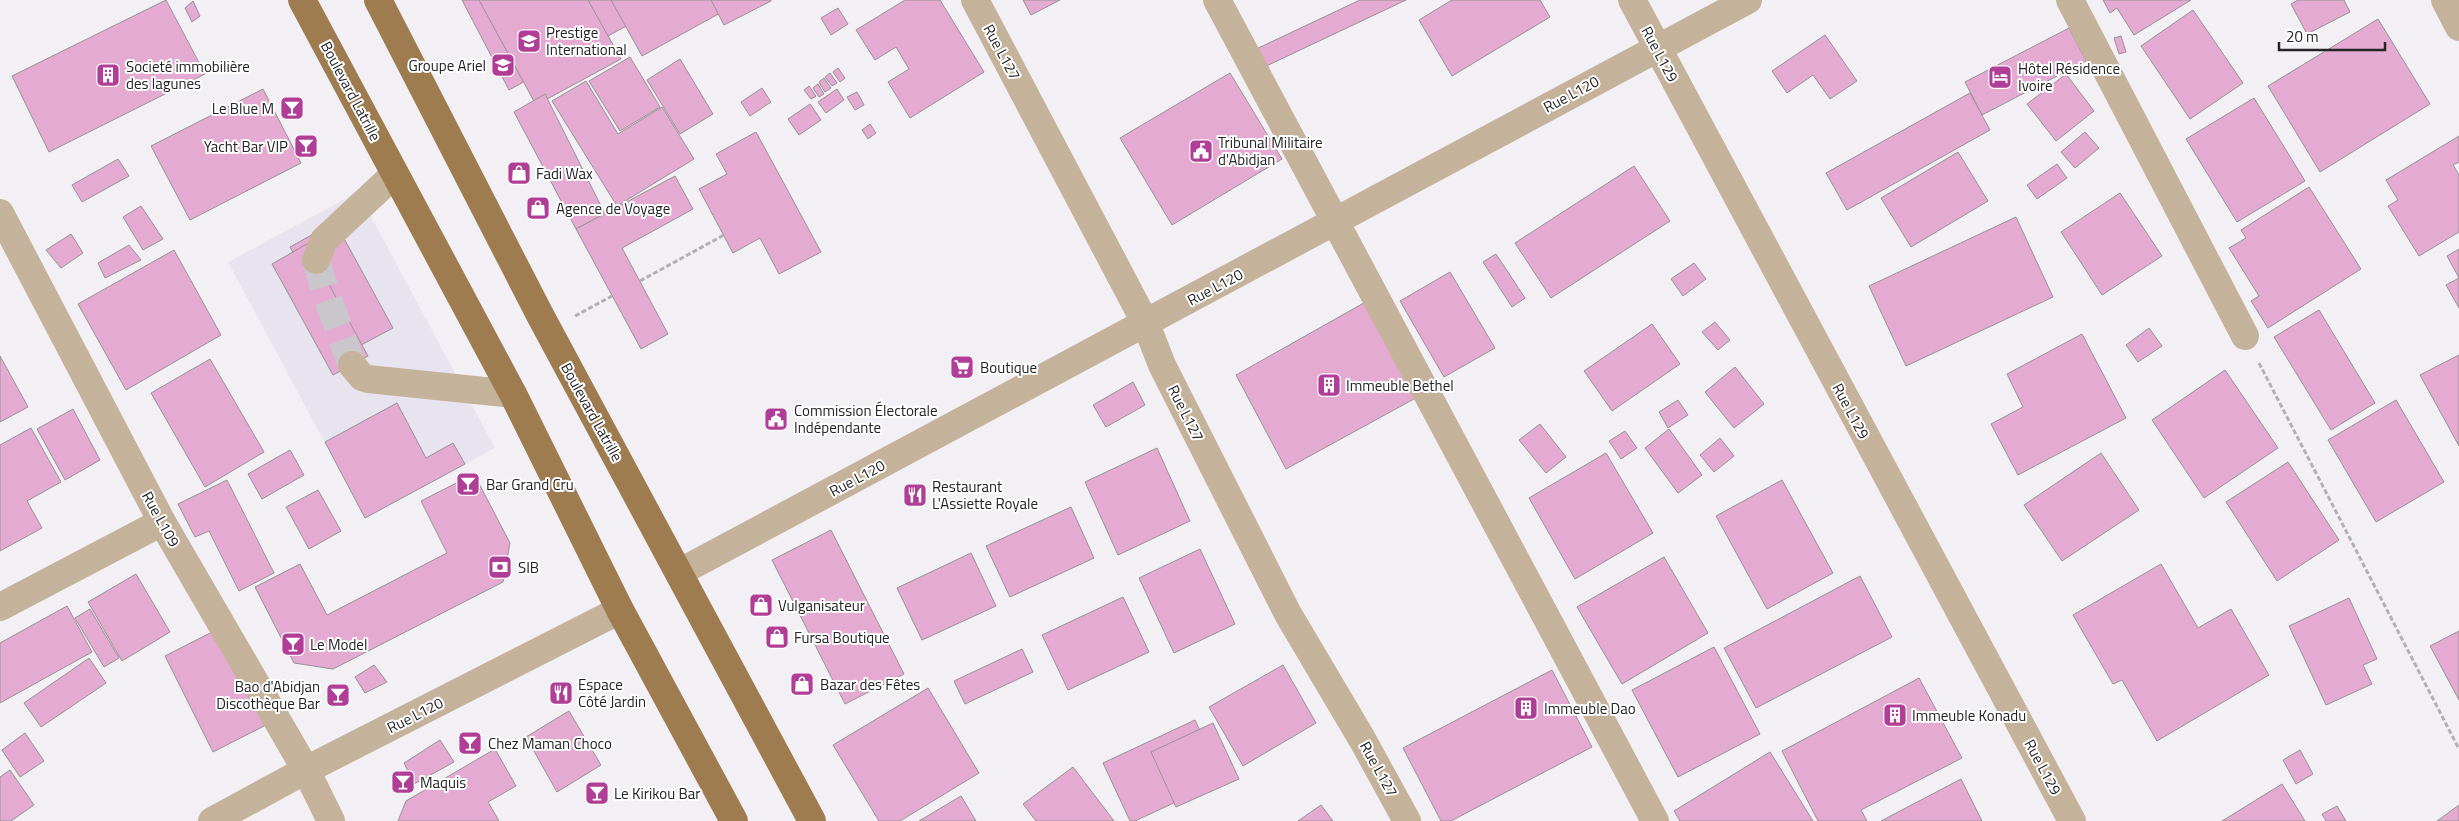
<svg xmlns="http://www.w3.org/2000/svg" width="2459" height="821" viewBox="0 0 2459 821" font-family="'Titillium Web',sans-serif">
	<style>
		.built { fill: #e7e4ef }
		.building { fill: #e5aad1; stroke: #969294 }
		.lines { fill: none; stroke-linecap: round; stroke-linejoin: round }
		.minor-tunnel { stroke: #c9c7cb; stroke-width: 28; stroke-dasharray: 28 14; stroke-linecap: butt }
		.path { stroke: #b1b0b4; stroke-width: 3; stroke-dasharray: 5 2.5; stroke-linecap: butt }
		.minor { stroke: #c5b29b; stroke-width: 28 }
		.major { stroke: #9e7c50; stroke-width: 28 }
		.labels { text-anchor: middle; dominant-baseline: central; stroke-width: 4; stroke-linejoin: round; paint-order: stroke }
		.poi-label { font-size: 15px; fill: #242325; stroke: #fefffe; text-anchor: start }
		.street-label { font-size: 15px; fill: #242325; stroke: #fefffe }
	</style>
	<rect width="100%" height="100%" fill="#f2f0f5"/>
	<path class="built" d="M358 192 495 448 365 518 228 262Z"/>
	<g class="building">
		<path d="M166 0 205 74 49 152 12 76Z"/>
		<path d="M462 0H674L509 90Z"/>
		<path d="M479 0H588L621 59 536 105Z"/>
		<path d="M611 0H716L722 12 642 56Z"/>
		<path d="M711 0H771V1L724 25Z"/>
		<path d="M905 0H940L984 72 910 118 888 82 909 69 896 47 875 60 856 30Z"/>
		<path d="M1023 0H1060L1031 15Z"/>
		<path d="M1360 0H1406L1260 69 1252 51Z"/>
		<path d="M1452 0H1540L1550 17 1452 76 1419 20Z"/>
		<path d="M2103 0H2191L2134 35 2117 8 2110 13Z"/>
		<path d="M2298 0H2344L2350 12 2307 34 2291 4Z"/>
		<path d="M193 1 200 16 192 22 185 8Z"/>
		<path d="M838 8 848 24 831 35 821 18Z"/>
		<path d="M2193 10 2243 83 2190 119 2141 46Z"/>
		<path d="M2378 19 2430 104 2320 172 2268 86Z"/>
		<path d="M2069 28 2086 61 1982 115 1965 82Z"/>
		<path d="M1825 35 1857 81 1830 99 1813 75 1787 93 1772 71Z"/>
		<path d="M2121 36 2126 52 2119 54 2114 38Z"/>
		<path d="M630 57 660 107 620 131 589 81Z"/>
		<path d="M680 59 713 114 680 134 647 80Z"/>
		<path d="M838 68 845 78 840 82 833 72Z"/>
		<path d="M830 73 837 83 832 86 825 77Z"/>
		<path d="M1230 73 1282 159 1172 225 1120 138Z"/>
		<path d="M2066 74 2094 111 2056 141 2027 104Z"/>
		<path d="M824 78 831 88 825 92 819 82Z"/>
		<path d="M586 81 618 134 662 107 694 159 617 206 552 101Z"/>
		<path d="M818 84 824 94 819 97 813 88Z"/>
		<path d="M809 86 816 96 811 99 804 90Z"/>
		<path d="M762 88 771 102 750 116 741 102Z"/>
		<path d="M263 89 301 163 190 220 151 146Z"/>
		<path d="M837 89 844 100 826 113 818 102Z"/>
		<path d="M857 92 864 105 855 110 847 97Z"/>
		<path d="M1970 93 1990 130 1847 210 1826 173Z"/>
		<path d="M545 94 605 214 576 229 514 112Z"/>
		<path d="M2254 98 2305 181 2237 222 2186 139Z"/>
		<path d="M810 104 821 120 799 135 788 119Z"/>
		<path d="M870 124 876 133 868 139 862 130Z"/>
		<path d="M756 132 821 252 779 274 760 238 733 253 699 189 727 174 716 154Z"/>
		<path d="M2085 132 2099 148 2075 168 2061 152Z"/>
		<path d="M2459 136V162L2453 165 2459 175V232L2419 256 2388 206 2398 200 2386 180Z"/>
		<path d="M1958 152 1988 201 1911 247 1881 198Z"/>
		<path d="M118 159 129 176 82 202 72 185Z"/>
		<path d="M2057 164 2067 178 2037 199 2027 185Z"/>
		<path d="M1634 166 1670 221 1551 298 1515 243Z"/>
		<path d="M675 176 693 209 622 248 668 334 641 349 576 229Z"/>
		<path d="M2309 187 2361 269 2268 328 2251 301 2259 296 2229 248 2246 238 2241 230Z"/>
		<path d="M2120 193 2162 256 2102 295 2061 232Z"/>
		<path d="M141 206 163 239 143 250 123 217Z"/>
		<path d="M2016 217 2053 297 1906 366 1869 286Z"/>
		<path d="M335 222 393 328 348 352 290 247Z"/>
		<path d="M71 234 83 253 61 268 46 250Z"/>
		<path d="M307 244 368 356 333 375 272 264Z"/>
		<path d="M129 245 141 260 105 278 98 263Z"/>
		<path d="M2459 249V278L2447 256Z"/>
		<path d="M174 250 221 335 126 390 78 304Z"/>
		<path d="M1496 254 1525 298 1512 307 1483 262Z"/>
		<path d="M1694 263 1706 279 1683 296 1671 279Z"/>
		<path d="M1450 272 1495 348 1444 377 1400 301Z"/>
		<path d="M2459 278V308L2446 285Z"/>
		<path d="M1369 300 1423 394 1286 469 1236 375Z"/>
		<path d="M2319 310 2375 403 2331 430 2274 337Z"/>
		<path d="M1715 322 1730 340 1718 350 1702 332Z"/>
		<path d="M1652 324 1680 364 1612 411 1584 371Z"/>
		<path d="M2149 328 2162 346 2138 362 2126 345Z"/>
		<path d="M2082 334 2126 418 2018 475 1991 424 2023 407 2007 374Z"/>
		<path d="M2459 355V446L2420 375Z"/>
		<path d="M0 356 28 407 0 422Z"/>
		<path d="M210 359 264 452 205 487 151 393Z"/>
		<path d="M1735 367 1764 404 1734 428 1705 392Z"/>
		<path d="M2225 370 2278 448 2204 498 2152 420Z"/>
		<path d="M1133 382 1145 405 1106 427 1093 405Z"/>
		<path d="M1678 400 1688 415 1668 428 1659 412Z"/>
		<path d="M2396 400 2444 482 2376 522 2328 440Z"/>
		<path d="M397 403 426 458 453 443 465 464 365 518 325 442Z"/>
		<path d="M73 409 100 460 65 480 37 429Z"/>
		<path d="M1540 424 1566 457 1546 473 1519 440Z"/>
		<path d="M31 428 61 482 27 501 42 528 0 551V445Z"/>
		<path d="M1669 429 1702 475 1678 493 1645 448Z"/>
		<path d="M1625 431 1637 448 1621 459 1609 441Z"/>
		<path d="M1720 438 1734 456 1714 472 1700 455Z"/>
		<path d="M1157 448 1190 521 1118 555 1085 482Z"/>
		<path d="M290 450 304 475 262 499 248 474Z"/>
		<path d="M1606 453 1653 533 1575 579 1529 498Z"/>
		<path d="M2101 453 2139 510 2062 561 2024 505Z"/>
		<path d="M2288 462 2339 540 2277 581 2226 502Z"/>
		<path d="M474 474 510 543 503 582 333 669 294 663 255 587 300 564 327 615 447 553 421 501Z"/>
		<path d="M227 480 274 573 239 591 209 531 195 537 178 504Z"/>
		<path d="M1782 480 1833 573 1767 609 1716 516Z"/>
		<path d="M318 490 341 531 309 549 286 507Z"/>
		<path d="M1071 507 1094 558 1010 597 986 546Z"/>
		<path d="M831 530 904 674 845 704 772 560Z"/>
		<path d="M1200 549 1235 624 1174 653 1139 578Z"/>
		<path d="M971 553 996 606 922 640 897 588Z"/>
		<path d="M1664 557 1708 633 1622 684 1577 607Z"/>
		<path d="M2161 564 2198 628 2231 609 2269 675 2157 741 2122 680 2113 684 2073 615Z"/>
		<path d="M136 574 170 632 122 661 88 602Z"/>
		<path d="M1860 576 1892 637 1756 708 1724 648Z"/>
		<path d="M1123 597 1149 652 1068 690 1042 635Z"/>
		<path d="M2349 598 2377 659 2363 665 2372 684 2326 705 2289 626Z"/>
		<path d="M67 606 92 652 0 703V643Z"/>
		<path d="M90 609 119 658 104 667 75 618Z"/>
		<path d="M220 628 268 724 213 752 165 656Z"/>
		<path d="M2459 631V700L2430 646Z"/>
		<path d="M1714 647 1760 734 1678 777 1632 690Z"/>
		<path d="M1022 649 1033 672 965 704 954 681Z"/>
		<path d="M89 658 106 683 41 727 24 703Z"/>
		<path d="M374 665 387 682 365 693 355 677Z"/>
		<path d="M1283 665 1316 723 1243 766 1209 707Z"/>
		<path d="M1552 670 1592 747 1451 821H1441L1403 748Z"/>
		<path d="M1919 678 1962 758 1861 810 1867 821H1818L1782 751Z"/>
		<path d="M928 688 979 773 900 821H879L833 745Z"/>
		<path d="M569 711 601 765 557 792 526 737Z"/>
		<path d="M1195 720 1223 780 1135 821H1130L1103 763Z"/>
		<path d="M1213 723 1239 779 1176 807 1151 752Z"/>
		<path d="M25 733 44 761 20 777 2 750Z"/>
		<path d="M440 740 454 762 414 784 404 763Z"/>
		<path d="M495 749 516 786 488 802 499 821H398L406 801Z"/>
		<path d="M2300 750 2313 774 2296 784 2283 760Z"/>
		<path d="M1770 752 1813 821H1680L1674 811Z"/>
		<path d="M1073 767 1114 821H1036L1023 804Z"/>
		<path d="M10 770 34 805 11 821H0V777Z"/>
		<path d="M1961 779 1982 821H1881Z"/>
		<path d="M2282 784 2305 821H2222Z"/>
		<path d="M961 796 976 821H919Z"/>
		<path d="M1321 805 1333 821H1298Z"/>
		<path d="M2459 805V821H2437Z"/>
		<path d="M2337 806 2346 821H2326L2322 814Z"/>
	</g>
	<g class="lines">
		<path class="minor-tunnel" d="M316 260 326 294 352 365"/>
		<g class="path">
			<path d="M640 281 724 235"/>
			<path d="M575 316 612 296"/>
			<path d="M2259 363 2459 749"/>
		</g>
		<g class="minor">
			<path d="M975 0 1146 324 1162 365 1288 614 1362 739 1407 821"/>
			<path d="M1217 0 1655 821"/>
			<path d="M1632 0 2072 821"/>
			<path d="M2070 0 2245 336"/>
			<path d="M2445 0 2459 27"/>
			<path d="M0 213 162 522 306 770 331 821"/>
			<path d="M316 260 324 240 395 174"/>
			<path d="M352 365 362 377 368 379 513 394"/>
			<path d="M680 572 1748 0"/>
			<path d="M0 607 162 522"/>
			<path d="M212 821 306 770 620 610"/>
		</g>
		<g class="major">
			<path d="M302 0 513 394 620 610 734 821"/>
			<path d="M378 0 540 315 812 821"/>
		</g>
	</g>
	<defs>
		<g id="university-square" transform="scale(1.25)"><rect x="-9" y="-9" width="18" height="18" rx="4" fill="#b03e97" stroke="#fefffe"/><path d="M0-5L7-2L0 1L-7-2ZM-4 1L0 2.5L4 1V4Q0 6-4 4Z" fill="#fff"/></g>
		<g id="building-square" transform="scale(1.25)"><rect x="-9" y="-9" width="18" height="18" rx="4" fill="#b03e97" stroke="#fefffe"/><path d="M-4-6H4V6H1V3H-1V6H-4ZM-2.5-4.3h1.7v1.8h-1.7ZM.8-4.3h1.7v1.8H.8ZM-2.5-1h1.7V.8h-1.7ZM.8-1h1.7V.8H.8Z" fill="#fff"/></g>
		<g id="hotel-square" transform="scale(1.25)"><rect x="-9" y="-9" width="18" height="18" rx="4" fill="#b03e97" stroke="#fefffe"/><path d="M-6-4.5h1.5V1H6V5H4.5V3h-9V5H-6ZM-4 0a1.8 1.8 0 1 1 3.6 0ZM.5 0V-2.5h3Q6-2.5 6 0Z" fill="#fff"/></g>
		<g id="bar-square" transform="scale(1.25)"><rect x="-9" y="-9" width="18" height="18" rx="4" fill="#b03e97" stroke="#fefffe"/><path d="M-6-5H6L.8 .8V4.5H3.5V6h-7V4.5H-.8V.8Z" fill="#fff"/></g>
		<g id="civic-square" transform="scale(1.25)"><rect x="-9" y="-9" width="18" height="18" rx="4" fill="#b03e97" stroke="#fefffe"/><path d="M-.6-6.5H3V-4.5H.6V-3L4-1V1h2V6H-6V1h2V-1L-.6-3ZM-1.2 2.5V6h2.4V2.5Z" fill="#fff"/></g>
		<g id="shop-square" transform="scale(1.25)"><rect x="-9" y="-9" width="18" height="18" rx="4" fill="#b03e97" stroke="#fefffe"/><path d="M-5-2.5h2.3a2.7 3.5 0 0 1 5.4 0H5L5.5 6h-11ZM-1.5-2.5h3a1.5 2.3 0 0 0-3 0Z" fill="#fff"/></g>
		<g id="supermarket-square" transform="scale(1.25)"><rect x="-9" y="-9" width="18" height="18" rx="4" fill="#b03e97" stroke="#fefffe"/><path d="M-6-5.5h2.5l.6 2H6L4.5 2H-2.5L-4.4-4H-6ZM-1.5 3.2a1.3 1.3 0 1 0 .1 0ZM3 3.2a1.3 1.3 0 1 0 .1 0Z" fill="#fff"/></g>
		<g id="restaurant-square" transform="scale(1.25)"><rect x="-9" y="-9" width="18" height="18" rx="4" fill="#b03e97" stroke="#fefffe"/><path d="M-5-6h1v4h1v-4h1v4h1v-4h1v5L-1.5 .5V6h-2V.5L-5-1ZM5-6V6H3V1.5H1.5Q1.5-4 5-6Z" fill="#fff"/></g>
		<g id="bank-square" transform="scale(1.25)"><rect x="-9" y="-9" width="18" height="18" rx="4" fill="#b03e97" stroke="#fefffe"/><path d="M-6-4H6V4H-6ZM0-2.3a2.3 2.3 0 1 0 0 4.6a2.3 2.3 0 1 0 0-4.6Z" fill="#fff"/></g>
	</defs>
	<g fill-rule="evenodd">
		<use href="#university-square" x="529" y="41"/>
		<use href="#university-square" x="503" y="65"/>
		<use href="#building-square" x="108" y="75"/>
		<use href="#hotel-square" x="2000" y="77"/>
		<use href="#bar-square" x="292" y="108"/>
		<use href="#bar-square" x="306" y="146"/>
		<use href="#civic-square" x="1201" y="151"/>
		<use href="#shop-square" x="519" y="173"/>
		<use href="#shop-square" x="538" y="208"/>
		<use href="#supermarket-square" x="962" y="367"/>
		<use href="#building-square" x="1329" y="385"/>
		<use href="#civic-square" x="776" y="419"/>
		<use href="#bar-square" x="468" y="484"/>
		<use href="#restaurant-square" x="915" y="495"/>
		<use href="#bank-square" x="500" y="567"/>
		<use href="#shop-square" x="761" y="605"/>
		<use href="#shop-square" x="777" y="637"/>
		<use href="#bar-square" x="293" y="644"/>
		<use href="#shop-square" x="802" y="684"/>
		<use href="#restaurant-square" x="561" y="693"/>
		<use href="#bar-square" x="338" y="695"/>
		<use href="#building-square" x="1526" y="708"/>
		<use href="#building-square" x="1895" y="715"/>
		<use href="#bar-square" x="470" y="743"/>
		<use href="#bar-square" x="403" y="782"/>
		<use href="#bar-square" x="597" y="793"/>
	</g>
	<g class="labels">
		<g class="poi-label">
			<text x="546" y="32">Prestige<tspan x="546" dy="17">International</tspan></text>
			<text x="486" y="65" text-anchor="end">Groupe Ariel</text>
			<text x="126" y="66">Societé immobilière<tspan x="126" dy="17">des lagunes</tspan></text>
			<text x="2018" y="68">Hôtel Résidence<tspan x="2018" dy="17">Ivoire</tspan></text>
			<text x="274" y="108" text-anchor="end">Le Blue M</text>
			<text x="1218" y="142">Tribunal Militaire<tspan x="1218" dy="17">d'Abidjan</tspan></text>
			<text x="288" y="146" text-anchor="end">Yacht Bar VIP</text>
			<text x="536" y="173">Fadi Wax</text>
			<text x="556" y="208">Agence de Voyage</text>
			<text x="980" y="367">Boutique</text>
			<text x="1346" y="385">Immeuble Bethel</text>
			<text x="794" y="410">Commission Électorale<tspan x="794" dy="17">Indépendante</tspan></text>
			<text x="486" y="484">Bar Grand Cru</text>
			<text x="932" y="486">Restaurant<tspan x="932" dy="17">L'Assiette Royale</tspan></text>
			<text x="518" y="567">SIB</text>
			<text x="778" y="605">Vulganisateur</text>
			<text x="794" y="637">Fursa Boutique</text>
			<text x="310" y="644">Le Model</text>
			<text x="578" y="684">Espace<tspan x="578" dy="17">Côté Jardin</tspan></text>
			<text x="820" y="684">Bazar des Fêtes</text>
			<text x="320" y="686" text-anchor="end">Bao d'Abidjan<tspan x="320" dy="17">Discothèque Bar</tspan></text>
			<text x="1544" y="708">Immeuble Dao</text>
			<text x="1912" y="715">Immeuble Konadu</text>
			<text x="488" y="743">Chez Maman Choco</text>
			<text x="420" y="782">Maquis</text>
			<text x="614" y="793">Le Kirikou Bar</text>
		</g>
		<g class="street-label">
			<text transform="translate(1002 52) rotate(62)">Rue L127</text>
			<text transform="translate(1660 54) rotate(62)">Rue L129</text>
			<text transform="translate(351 91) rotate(62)">Boulevard Latrille</text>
			<text transform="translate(1571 94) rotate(-28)">Rue L120</text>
			<text transform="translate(1215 287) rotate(-28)">Rue L120</text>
			<text transform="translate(1851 411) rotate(62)">Rue L129</text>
			<text transform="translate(592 412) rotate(61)">Boulevard Latrille</text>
			<text transform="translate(1186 413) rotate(63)">Rue L127</text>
			<text transform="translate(857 478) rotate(-28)">Rue L120</text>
			<text transform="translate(161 519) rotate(61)">Rue L109</text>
			<text transform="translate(415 715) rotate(-27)">Rue L120</text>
			<text transform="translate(2043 767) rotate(62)">Rue L129</text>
			<text transform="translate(1379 769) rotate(61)">Rue L127</text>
		</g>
	</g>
	<path d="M2279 42v8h106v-8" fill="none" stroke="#242325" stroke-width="2.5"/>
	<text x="2286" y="42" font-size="15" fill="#242325" stroke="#fefffe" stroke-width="4" paint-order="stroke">20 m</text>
</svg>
